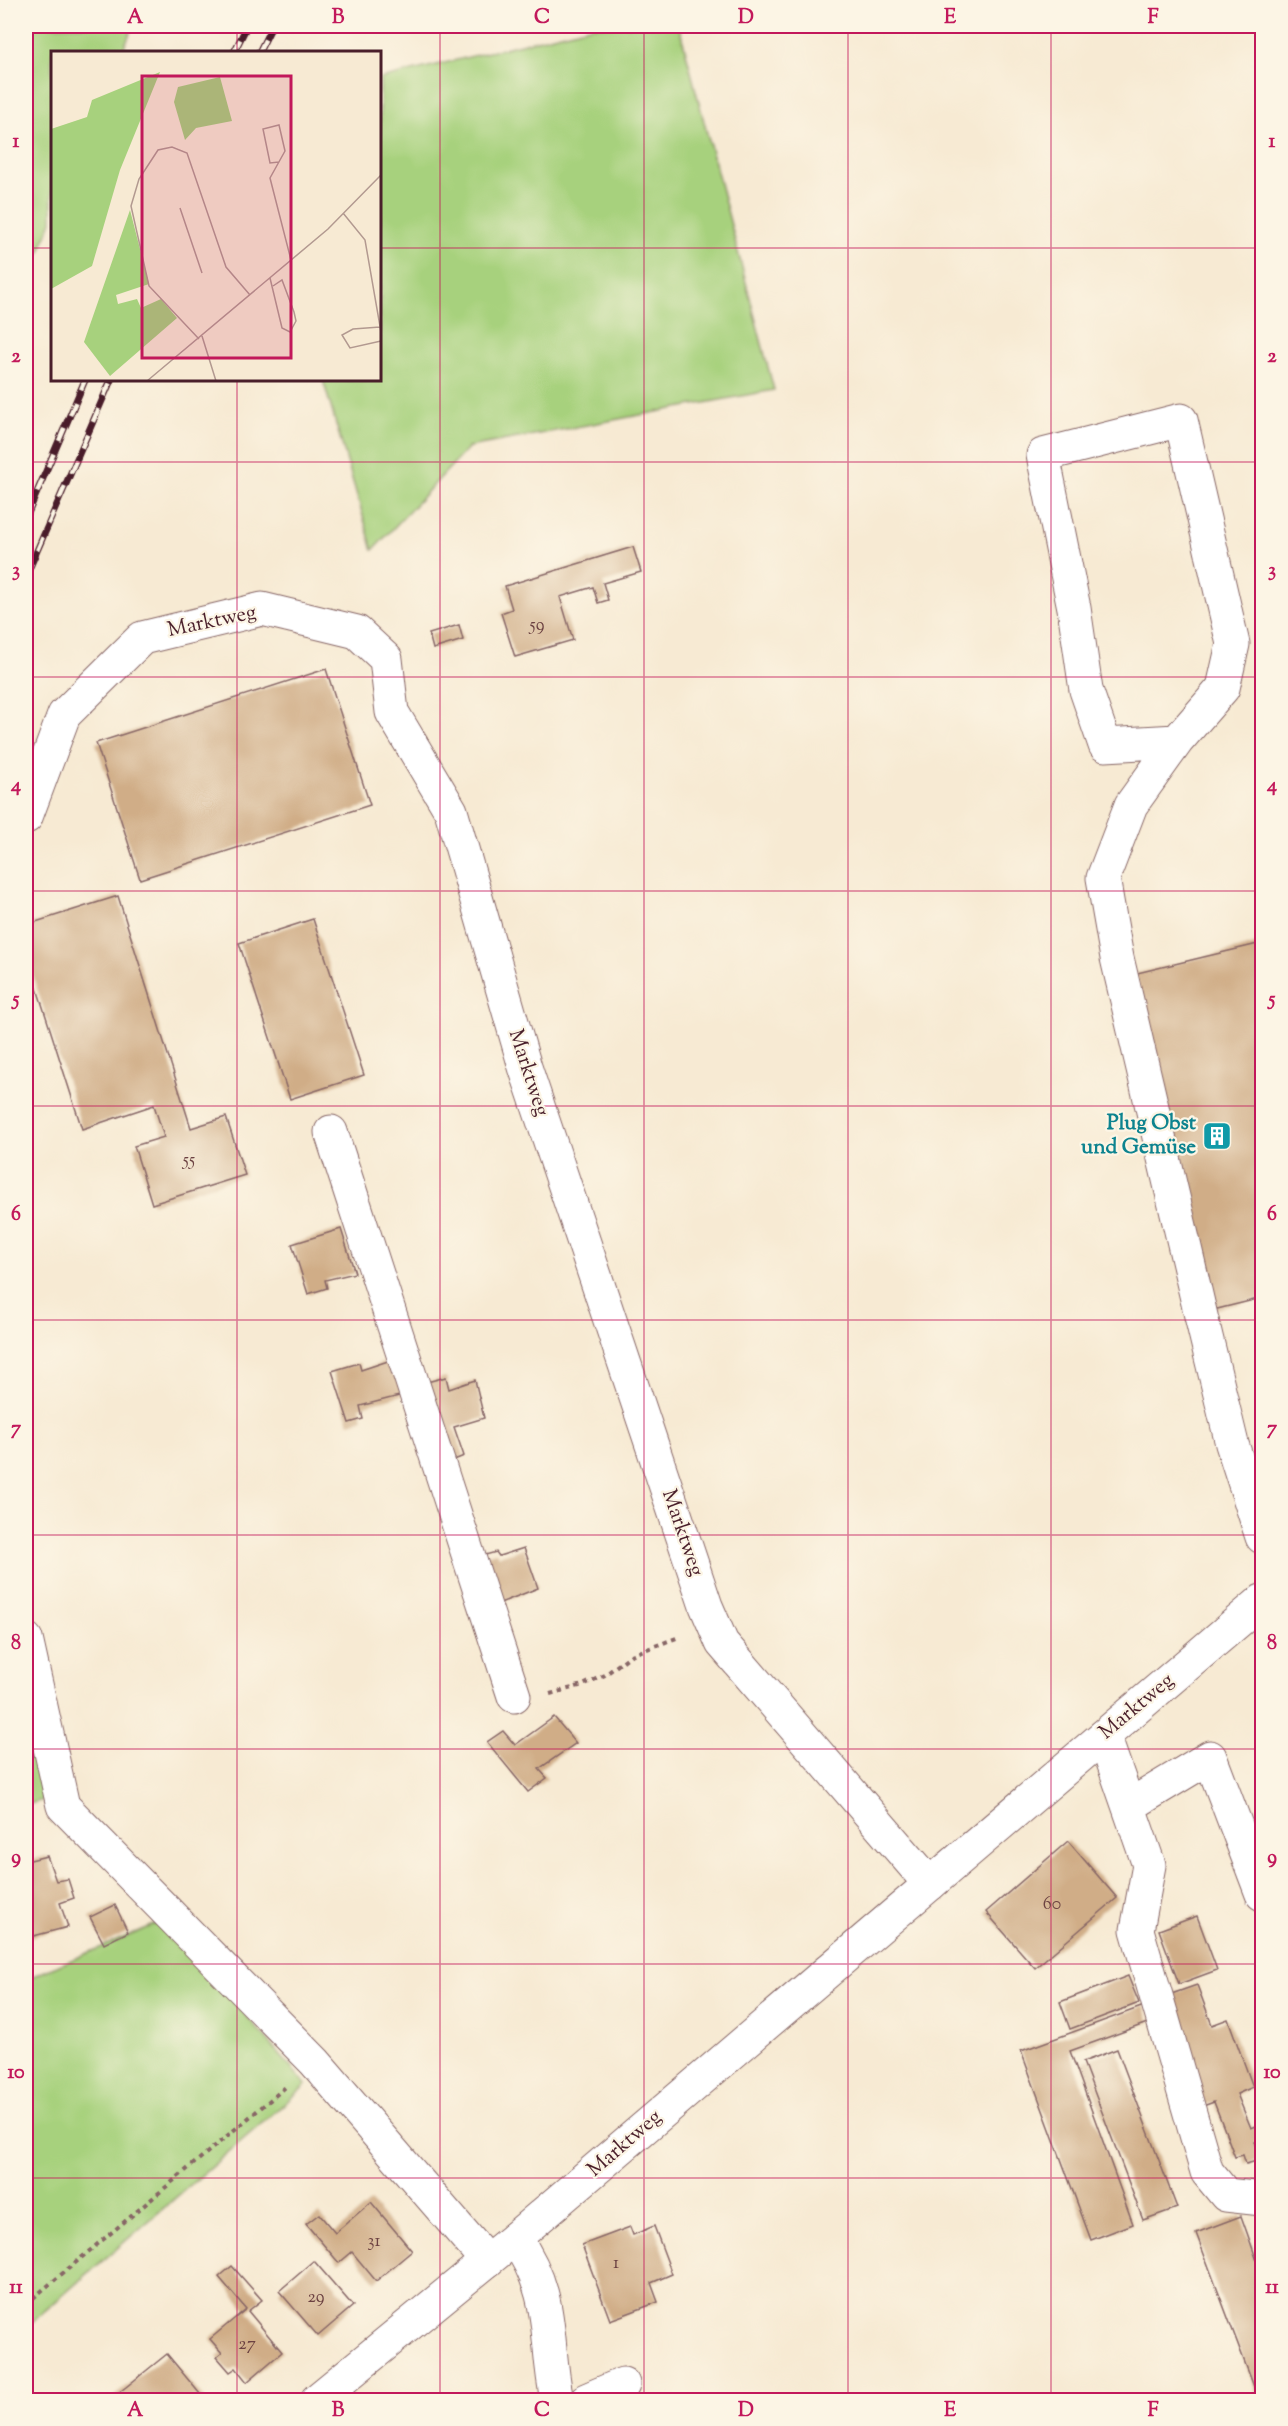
<svg xmlns="http://www.w3.org/2000/svg" width="1288" height="2426" viewBox="0 0 1288 2426" font-family="'Sorts Mill Goudy',serif">
	<style>
		.green { fill: #a7d17d; stroke: #787854; stroke-width: 1.5 }
		.building { fill: #d0ad87 }
		.lines { fill: none; stroke-linecap: round; stroke-linejoin: round }
		.minor-casing { stroke: #876666; stroke-width: 35 }
		.path { stroke: #876666; stroke-width: 4; stroke-dasharray: 4.5 4.5; stroke-linecap: butt }
		.minor { stroke: #fff; stroke-width: 33 }
		.rail-casing { stroke: #4a1f2b; stroke-width: 7 }
		.rail { stroke: #fcf5e5; stroke-width: 4.5; stroke-dasharray: 14; stroke-linecap: butt }
		.grid { fill: none; stroke: #c2185b; stroke-width: 1.5; stroke-opacity: 0.55 }
		.labels { text-anchor: middle; dominant-baseline: central; stroke-width: 4.5; stroke-linejoin: round; paint-order: stroke }
		.number-label { font-size: 18px; fill: #6c4242 }
		.street-label { font-size: 21px; fill: #4a1f2b; stroke: #fcf5e5 }
		.culture-label { font-size: 21px; font-weight: bold; fill: #0d838f; stroke: #fcf5e5; text-anchor: end }
		.inset-road { fill: none; stroke: #b29990; stroke-width: 1.5 }
		.view { fill: #c2185b; fill-opacity: 0.15; stroke: #c2185b; stroke-width: 3 }
		.inset-edge { fill: none; stroke: #4a1f2b; stroke-width: 3 }
		.neatline { fill: none; stroke: #c2185b; stroke-width: 2 }
		.grid-label { font-size: 20px; text-anchor: middle; font-weight: bold; fill: #c2185b }
	</style>
	<rect width="100%" height="100%" fill="#fcf5e5"/>
	<filter id="ink" filterUnits="userSpaceOnUse"><feTurbulence type="fractalNoise" baseFrequency=".0167" numOctaves="2"/><feDisplacementMap in="SourceGraphic" scale="12" xChannelSelector="R" yChannelSelector="G"/><feConvolveMatrix kernelMatrix="1 2 1 2 8 2 1 2 1" color-interpolation-filters="sRGB"/></filter>
	<filter id="wash" filterUnits="userSpaceOnUse"><feTurbulence type="fractalNoise" baseFrequency=".008" numOctaves="4" result="noise"/><feDisplacementMap in="SourceGraphic" scale="24" xChannelSelector="R" yChannelSelector="G"/><feGaussianBlur stdDeviation="1.35" result="paint"/><feColorMatrix in="noise" values="0 0 0 0 0 0 0 0 0 0 0 0 0 0 0 0 0 1.4 0 .05"/><feComposite in="paint" operator="in"/></filter>
	<g filter="url(#wash)">
		<rect width="100%" height="100%" fill="#f7ead3"/>
		<g class="green">
			<path d="M26 26H133L122 52H52V221L26 287Z"/>
			<path d="M593 26H679L774 390 469 447 373 550 323 380H380V79Z"/>
			<path d="M26 1616 64 1794 26 1805Z"/>
			<path d="M164 1921 306 2085 26 2327V1979Z"/>
		</g>
		<g id="blocks">
			<g class="building">
				<path d="M633 547 641 572 603 583 608 600 598 603 593 587 560 597 573 640 515 657 501 613 512 609 505 586Z"/>
				<path d="M459 625 463 640 433 649 429 634Z"/>
				<path d="M326 669 370 805 140 879 96 743Z"/>
				<path d="M118 896 191 1128 226 1117 245 1175 152 1204 134 1146 164 1137 154 1105 82 1129 26 954V925Z"/>
				<path d="M313 919 364 1075 290 1099 239 943Z"/>
				<path d="M1262 943V1298L1213 1310 1133 974Z"/>
				<path d="M341 1229 355 1273 325 1280 327 1288 308 1294 292 1244Z"/>
				<path d="M391 1360 403 1395 360 1406 363 1419 349 1423 332 1371 359 1363 361 1370Z"/>
				<path d="M446 1377 449 1389 475 1380 484 1418 454 1427 464 1456 449 1462 423 1383Z"/>
				<path d="M524 1548 538 1588 495 1605 478 1557 496 1552 499 1556Z"/>
				<path d="M554 1717 576 1743 539 1769 547 1778 528 1792 487 1742 503 1731 515 1745Z"/>
				<path d="M1068 1841 1117 1898 1035 1968 986 1912Z"/>
				<path d="M47 1856 56 1881 68 1879 74 1898 60 1903 68 1927 26 1938V1861Z"/>
				<path d="M115 1905 128 1932 104 1944 90 1917Z"/>
				<path d="M1197 1916 1217 1970 1179 1984 1159 1930Z"/>
				<path d="M1128 1976 1139 2003 1070 2029 1060 2002Z"/>
				<path d="M1197 1985 1212 2025 1228 2019 1253 2087 1237 2094 1251 2128 1259 2125 1262 2135V2140L1255 2142 1260 2160 1246 2164 1243 2155 1235 2157 1214 2102 1203 2106 1163 1997Z"/>
				<path d="M1144 2006 1150 2022 1070 2051 1133 2224 1091 2240 1021 2051Z"/>
				<path d="M1117 2049 1177 2208 1143 2220 1083 2062Z"/>
				<path d="M371 2202 412 2251 376 2281 352 2252 339 2263 306 2224 319 2214 335 2233Z"/>
				<path d="M1241 2216 1262 2275V2400H1259L1196 2233Z"/>
				<path d="M654 2226 672 2274 651 2283 658 2302 610 2320 582 2245 630 2227 633 2235Z"/>
				<path d="M314 2261 353 2306 318 2336 279 2291Z"/>
				<path d="M232 2266 262 2300 248 2311 282 2352 247 2382 236 2368 230 2372 217 2357 222 2353 210 2339 246 2309 219 2277Z"/>
				<path d="M167 2354 205 2400H109L126 2387Z"/>
			</g>
		</g>
	</g>
	<g filter="url(#ink)">
		<use href="#blocks" fill-opacity="0" stroke="#876666" stroke-width="1.5"/>
		<g class="lines">
			<g class="minor-casing">
				<g id="minor">
					<path d="M1177 741 1105 745 1086 690 1074 608 1043 455 1181 420 1233 644 1223 688 1177 741 1131 805 1103 878 1117 958 1201 1316 1232 1444 1262 1537"/>
					<path d="M26 817 64 715 142 638 262 609 357 632 386 659 392 712 451 811 525 1067 706 1606 722 1643 930 1884"/>
					<path d="M331 1132 514 1696"/>
					<path d="M26 1639 63 1806 315 2062 487 2261"/>
					<path d="M1104 1736 1149 1865 1137 1930 1207 2172 1226 2195 1262 2199"/>
					<path d="M1129 1806 1210 1757 1262 1894"/>
					<path d="M515 2238C556 2297 544 2336 557 2400"/>
					<path d="M317 2400 515 2238 1262 1601"/>
					<path d="M586 2400 623 2384"/>
				</g>
			</g>
			<g class="path">
				<path d="M550 1694 583 1685 605 1675 631 1655 679 1637"/>
				<path d="M26 2304 288 2085"/>
			</g>
			<use href="#minor" class="minor"/>
			<g class="rail-casing">
				<g id="rail">
					<path d="M234 52 247 26"/>
					<path d="M259 52 272 26"/>
					<path d="M26 518 85 380"/>
					<path d="M26 576 111 380"/>
				</g>
			</g>
			<use href="#rail" class="rail"/>
		</g>
	</g>
	<path class="grid" d="M237 26V52M440 26V2400M644 26V2400M848 26V2400M1051 26V2400M26 248H52M380 248H1262M237 380V2400M26 462H1262M26 677H1262M26 891H1262M26 1106H1262M26 1320H1262M26 1535H1262M26 1749H1262M26 1964H1262M26 2178H1262"/>
	<defs>
		<g id="building-square" transform="scale(1.5)"><rect x="-9" y="-9" width="18" height="18" rx="4" fill="#0f9aa8" stroke="#fcf5e5"/><path d="M-4-6H4V6H1V3H-1V6H-4ZM-2.5-4.3h1.7v1.8h-1.7ZM.8-4.3h1.7v1.8H.8ZM-2.5-1h1.7V.8h-1.7ZM.8-1h1.7V.8H.8Z" fill="#fff"/></g>
	</defs>
	<g fill-rule="evenodd">
		<use href="#building-square" x="1217" y="1136"/>
	</g>
	<g class="labels">
		<g class="number-label">
			<text x="537" y="626">59</text>
			<text x="189" y="1161">55</text>
			<text x="1052" y="1905">60</text>
			<text x="374" y="2242">31</text>
			<text x="616" y="2264">1</text>
			<text x="316" y="2298">29</text>
			<text x="247" y="2345">27</text>
		</g>
		<g class="street-label">
			<text transform="translate(212 622) rotate(-12)">Marktweg</text>
			<text transform="translate(528 1073) rotate(72)">Marktweg</text>
			<text transform="translate(682 1533) rotate(71)">Marktweg</text>
			<text transform="translate(1137 1707) rotate(-40)">Marktweg</text>
			<text transform="translate(625 2144) rotate(-41)">Marktweg</text>
		</g>
		<g class="culture-label">
			<text x="1196" y="1124">Plug Obst<tspan x="1196" dy="24">und Gemüse</tspan></text>
		</g>
	</g>
	<g transform="translate(51 51)">
		<rect width="330" height="330" fill="#f7ead3"/>
		<path d="M109 21 69 119 41 215 0 238V78L36 66 41 49ZM169 26 181 70 145 77 134 89 123 51 127 36ZM79 159 98 233 65 244 67 253 86 248 90 257 110 248 126 267 59 325 33 291Z" fill="#a7d17d"/>
		<path class="inset-road" d="M228 111 219 112 212 78 228 74 234 100 219 127 240 209M129 157 151 222M292 162 314 189 330 281M219 227 231 277 239 281 245 270 243 261 231 229 222 235M329 276 302 278 291 284 299 297 330 290M151 285 165 330M148 288 98 235 80 155 88 128 107 99 121 96 136 102 175 216 199 244M96 330 277 178 330 124"/>
		<path class="view" d="M91 25H240V307H91Z"/>
		<rect width="330" height="330" class="inset-edge"/>
	</g>
	<rect width="1288" height="2426" fill="none" stroke="#fcf5e5" stroke-width="66"/>
	<rect x="33" y="33" width="1222" height="2360" class="neatline"/>
	<g class="grid-label">
		<text x="135" y="23">A</text>
		<text x="338" y="23">B</text>
		<text x="542" y="23">C</text>
		<text x="746" y="23">D</text>
		<text x="950" y="23">E</text>
		<text x="1153" y="23">F</text>
		<text x="16" y="147">1</text>
		<text x="1272" y="147">1</text>
		<text x="16" y="362">2</text>
		<text x="1272" y="362">2</text>
		<text x="16" y="576">3</text>
		<text x="1272" y="576">3</text>
		<text x="16" y="791">4</text>
		<text x="1272" y="791">4</text>
		<text x="16" y="1005">5</text>
		<text x="1272" y="1005">5</text>
		<text x="16" y="1220">6</text>
		<text x="1272" y="1220">6</text>
		<text x="16" y="1434">7</text>
		<text x="1272" y="1434">7</text>
		<text x="16" y="1649">8</text>
		<text x="1272" y="1649">8</text>
		<text x="16" y="1863">9</text>
		<text x="1272" y="1863">9</text>
		<text x="16" y="2078">10</text>
		<text x="1272" y="2078">10</text>
		<text x="16" y="2293">11</text>
		<text x="1272" y="2293">11</text>
		<text x="135" y="2416">A</text>
		<text x="338" y="2416">B</text>
		<text x="542" y="2416">C</text>
		<text x="746" y="2416">D</text>
		<text x="950" y="2416">E</text>
		<text x="1153" y="2416">F</text>
	</g>
</svg>
